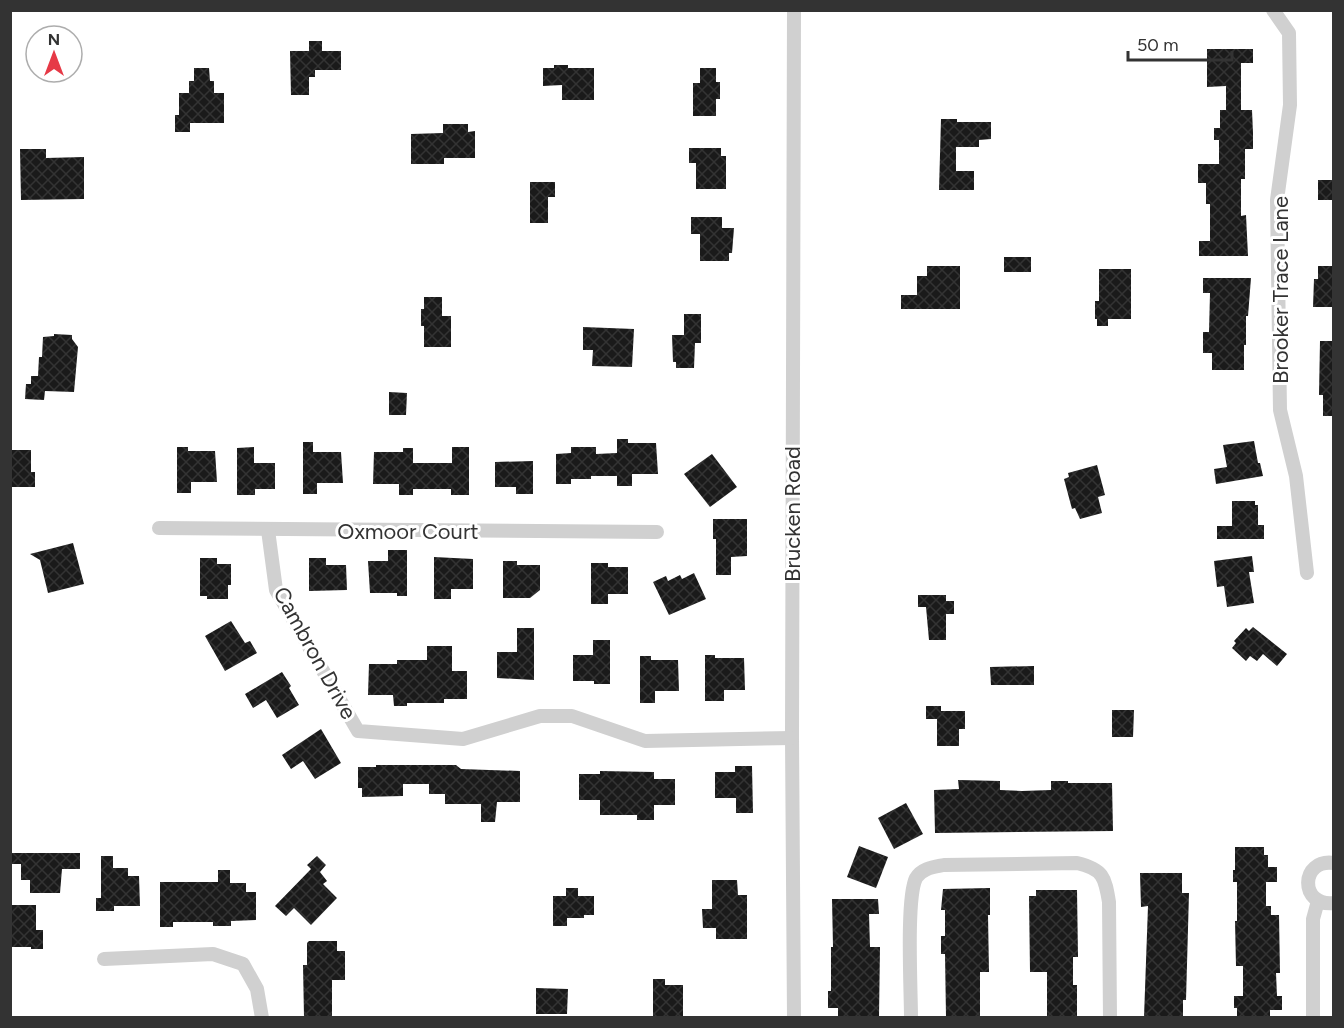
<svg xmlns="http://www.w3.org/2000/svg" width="1344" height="1028" viewBox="0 0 1344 1028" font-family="Figtree,sans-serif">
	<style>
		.building { fill: url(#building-cross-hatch) }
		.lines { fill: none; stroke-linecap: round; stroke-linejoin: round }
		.minor { stroke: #d0d0d0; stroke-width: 14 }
		.labels { text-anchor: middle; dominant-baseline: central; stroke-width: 6; stroke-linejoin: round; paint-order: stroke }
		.street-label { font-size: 22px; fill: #333; stroke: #fff }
	</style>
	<defs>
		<pattern id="building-cross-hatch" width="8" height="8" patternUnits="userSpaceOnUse" patternTransform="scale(1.5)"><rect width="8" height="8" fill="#1a1a1a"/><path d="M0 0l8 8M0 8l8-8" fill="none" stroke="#333"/></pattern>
	</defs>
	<rect width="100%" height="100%" fill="#fff"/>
	<g class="building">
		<path d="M309 41H322V51H341V70H315V77H309V95H291L290 51H309Z"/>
		<path d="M1207 49H1253V63H1241V110H1252L1253 133V149H1245V179H1241V216L1246 215 1248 256H1199V241H1210V204H1206V183H1198V164H1219V140H1214V128H1220V110H1226V86L1207 87Z"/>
		<path d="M554 65H568V68H594V100H562V85L543 86V68H554Z"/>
		<path d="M194 68H209L210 81H214V93H224V123H190V132H175V115H179V93H189V81H194Z"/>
		<path d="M700 68H716V82H720V99H716V116H693V83H700Z"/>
		<path d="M941 119H957V122H991V139L979 140V147H956V171H974V190H939Z"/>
		<path d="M443 124H468V132L475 131V158H444V164H411V134L443 133Z"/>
		<path d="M689 148H721V156H726V189H696V163H689Z"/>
		<path d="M20 149H46V158L84 157V199L21 200Z"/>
		<rect x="1318" y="180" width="16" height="20"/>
		<path d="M530 182H555V197H548V223H530Z"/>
		<path d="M691 217H722V228H734L732 253H729V261H700V234H691Z"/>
		<rect x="1004" y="257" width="27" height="15"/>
		<path d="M927 266H960V309H901V295H917V276H927Z"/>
		<path d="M1318 266H1334V307H1313L1314 279H1318Z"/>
		<path d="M1099 269H1131V319H1108V326H1097V319H1095V301H1099Z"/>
		<path d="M1203 278H1251L1248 316H1246V345H1244V370H1212V353H1203V332H1209L1210 293H1203Z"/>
		<path d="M424 297H442V316H451V347H424V326H421V309H424Z"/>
		<path d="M684 314H701V343H695L694 368H676V362H673L672 335H684Z"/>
		<path d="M583 327 634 329 632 367 592 366 593 350H583Z"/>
		<path d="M54 334 72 335V339L78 347 74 392 45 391 44 400 25 399 26 384H31V376H38L39 357H42L43 337 54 336Z"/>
		<path d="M1320 341H1334V416H1323V395H1319Z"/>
		<path d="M389 392 407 393 406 415H389Z"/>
		<path d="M617 439H628V443H656L658 474H632V486H617V476H591V479H571V484H556V454L571 453V447H596V454L617 453Z"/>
		<path d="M1254 441 1258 463H1260L1263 476 1216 484 1214 469 1227 467 1223 445Z"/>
		<path d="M303 442H313V452H341L343 483H317V494H303Z"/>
		<path d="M177 447H188V451H215L217 482H191V493H177Z"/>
		<path d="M254 447V463H275V489H255V495H237V448Z"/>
		<path d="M452 447H469V495H451V489H413V495H399V484H373L374 452H403V448H413V463H452Z"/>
		<path d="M10 450H31V472H35V487H10Z"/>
		<path d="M712 454 737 487 710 507 684 474Z"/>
		<path d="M533 461V494H516V487H495V462Z"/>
		<path d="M1097 465 1105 495 1098 497 1102 513 1080 519 1075 508 1072 509 1064 479 1069 477 1068 473Z"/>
		<path d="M1232 501H1255V505H1258V525H1264V539H1217V526H1232Z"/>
		<path d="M713 519H747V556L731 557V575H716V539H713Z"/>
		<path d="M73 543 84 584 48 593 40 560 30 554Z"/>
		<path d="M388 550H407V596H397V593H370L368 561H388Z"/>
		<path d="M1252 556 1254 572H1249L1254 603 1227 607 1224 586 1217 587 1214 561Z"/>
		<path d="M434 557 473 559V589H451V599H434Z"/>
		<path d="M200 558H217V564H231V585H228V599H207V596H200Z"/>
		<path d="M309 558H326V565H346L347 590 309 591Z"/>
		<path d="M503 561H517V565H540V590L530 598H503Z"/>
		<path d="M591 563H608V567H628V594H608V604H591Z"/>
		<path d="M694 573 706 599 669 615 653 582 666 576 668 581 680 575 682 579Z"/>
		<path d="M918 595H946V601H954V614H946V640H929L926 607H918Z"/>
		<path d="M231 621 245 643 250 641 257 653 225 671 205 636Z"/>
		<path d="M1253 627 1287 654 1277 666 1263 654 1257 661 1250 656 1246 661 1232 648 1236 643 1234 641 1246 628 1249 631Z"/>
		<path d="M517 628H534V680L497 678V652H517Z"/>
		<path d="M593 640H610V684H594V681H573V655H593Z"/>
		<path d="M427 646H452V671H467V699H444V703H407V706H394L393 695H368L369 664H397V660H427Z"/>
		<path d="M705 655H715V658H744L745 690H724V701H705Z"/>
		<path d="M640 656H651V660H678L679 691H655V703H640Z"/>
		<path d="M1034 666V685H991L990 667Z"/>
		<path d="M282 672 291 686 289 688 299 705 277 718 266 700 253 708 245 694Z"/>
		<path d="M926 706H941V711H965V729H959V746H937V719H926Z"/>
		<path d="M1112 710H1134L1133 737H1112Z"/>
		<path d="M321 729 341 763 315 779 303 761 291 769 282 755Z"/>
		<path d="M376 765H456L461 769 520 771V802H497L495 822H481V804H445V794H429V784H403V796L362 797V788H358V767H376Z"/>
		<path d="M735 766H752L753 813H736V798H715V772H735Z"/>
		<path d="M600 771 654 772V779H675V805H654V820H637V815H600V800H579V774H600Z"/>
		<path d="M958 780 1000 781V790L1022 791 1051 790V781H1068V783H1112L1113 831 935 833 934 790 959 789Z"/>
		<path d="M906 803 923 834 894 849 878 818Z"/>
		<path d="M859 846 888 857 876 888 847 877Z"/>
		<path d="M1235 847H1264V855H1268V867H1277V882H1266V906H1271V915H1279L1280 973H1276L1277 996H1282V1010H1270V1017H1237V1008H1234V996H1243V966H1236L1235 921H1237V882H1233V870H1235Z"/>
		<path d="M10 853H80V869H62L60 893H30V880H21V864H10Z"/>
		<path d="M101 856H113V868H128V876H139L140 906H114V911H96V898H101Z"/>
		<path d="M317 856 326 865 320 872 327 881 323 884 337 898 311 925 294 908 286 916 275 906 311 869 307 865Z"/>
		<path d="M218 870H230V883H246V892H256V920L231 921V926H213V922H173V927H160V882H218Z"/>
		<path d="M1140 873H1182V893H1189L1186 1000H1183V1017H1144L1148 906 1141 907Z"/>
		<path d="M712 880H737L738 895H747V939H716V928H703L702 909H712Z"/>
		<path d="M566 888H578V896H594V915H584V918H567V926H553V896H566Z"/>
		<path d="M990 888V915H988L989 972H980V1017H946L945 954H941V936H945V910H941L943 889Z"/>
		<path d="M1036 890H1077L1078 957H1073V985H1077V1017H1047V972H1030L1029 896H1036Z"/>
		<path d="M832 899H878L879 914H869L870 947H880L879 1017H838V1008H828V991H831V947H833Z"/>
		<path d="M10 905H36V930H43V949H31V947H10Z"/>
		<path d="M309 941H337V951H345V980H332V1017H304L303 965H307V943Z"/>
		<path d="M653 979H665V985H683V1017L653 1016Z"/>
		<path d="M536 988 568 989 567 1014H536Z"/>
	</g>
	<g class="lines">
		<g class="minor">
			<path d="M794 10 792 738 794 1018"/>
			<path d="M1273 10 1289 33 1290 105 1277 200 1280 410 1296 476 1307 573"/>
			<path d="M159 528 657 532"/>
			<path d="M268 530 276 590 358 731 463 739 540 716H572L645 741 792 738"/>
			<path d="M1334 863C1300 858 1299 907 1334 903"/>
			<path d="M104 959 213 954 243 964 257 989 262 1018"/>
			<path d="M911 1018C911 990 906 898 916 878 922 868 934 867 944 865L1077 863C1103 869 1105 877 1109 902L1110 1018"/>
			<path d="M1313 1018V919L1318 901"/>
		</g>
	</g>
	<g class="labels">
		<g class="street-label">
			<text transform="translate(1280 290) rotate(-90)">Brooker Trace Lane</text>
			<text transform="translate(792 514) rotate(-90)">Brucken Road</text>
			<text x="408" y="531">Oxmoor Court</text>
			<text transform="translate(315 653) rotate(61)">Cambron Drive</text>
		</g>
	</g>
	<rect width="1344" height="1028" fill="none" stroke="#333333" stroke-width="24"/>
	<g transform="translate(54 54)"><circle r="28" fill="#ffffff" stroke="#adadad" stroke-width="1.5"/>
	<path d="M0-4.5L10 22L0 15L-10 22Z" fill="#e63946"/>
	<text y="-9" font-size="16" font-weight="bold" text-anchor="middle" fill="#333333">N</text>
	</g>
	<path d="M1128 51v9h104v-9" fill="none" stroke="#333333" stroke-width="3"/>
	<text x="1137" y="51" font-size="18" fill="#333333" stroke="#ffffff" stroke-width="4.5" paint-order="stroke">50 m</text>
</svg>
